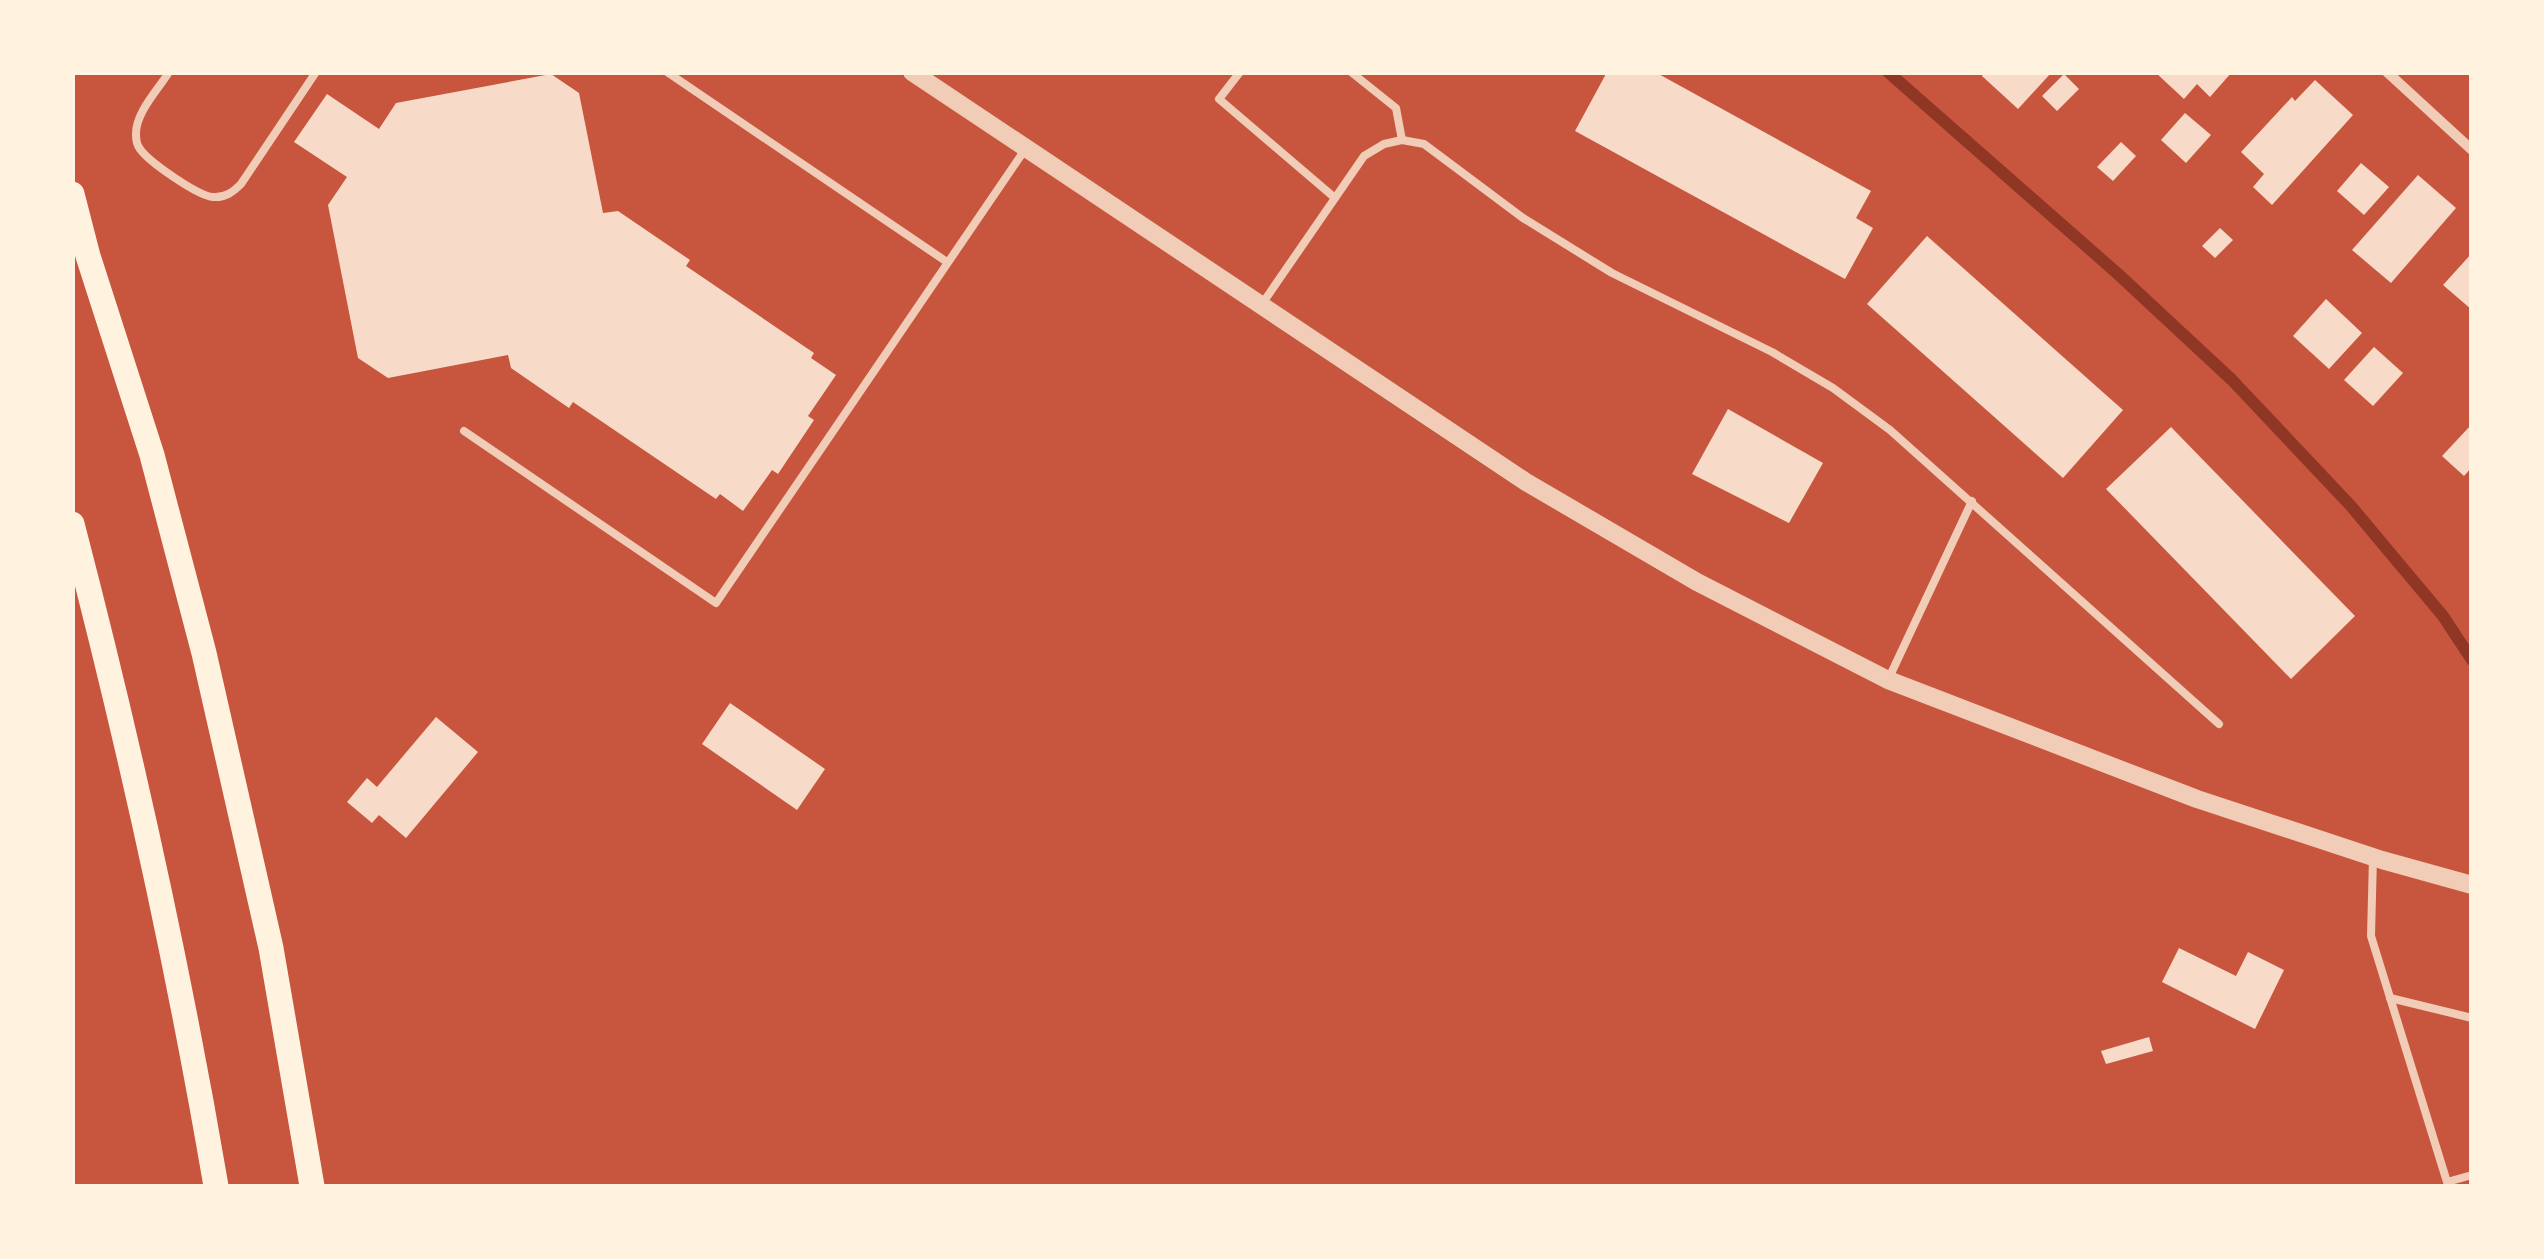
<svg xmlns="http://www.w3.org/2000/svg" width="2544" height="1259" viewBox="0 0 2544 1259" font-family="Cabin,sans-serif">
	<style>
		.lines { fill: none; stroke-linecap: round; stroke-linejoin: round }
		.stream { stroke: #8f3625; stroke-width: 12 }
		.building { fill: #f7dbc8 }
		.service { stroke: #f1ccb7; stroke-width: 8 }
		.minor { stroke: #f1ccb7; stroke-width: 10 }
		.tertiary { stroke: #f1ccb7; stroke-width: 18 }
		.primary { stroke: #fff3e0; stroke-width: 25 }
	</style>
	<rect width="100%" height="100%" fill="#c8553d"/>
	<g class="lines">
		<path class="stream" d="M1888 72 2118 274 2232 380 2350 505 2443 616 2472 660"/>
	</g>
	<g class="building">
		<path d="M1607 72H1655L1871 191 1856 218 1873 228 1845 279 1575 131Z"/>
		<path d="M1984 72H2052L2018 109 1982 76Z"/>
		<path d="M2155 72H2232L2210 97 2197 84 2184 99Z"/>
		<path d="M551 74 579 93 603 213 618 211 690 260 686 266 814 353 811 358 836 375 808 416 814 420 778 474 772 470 743 511 720 494 716 499 573 402 569 408 511 368 508 355 388 378 358 358 328 205 347 177 294 142 327 94 379 129 396 103Z"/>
		<path d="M2064 74 2079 89 2057 111 2042 96Z"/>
		<path d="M2315 80 2353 115 2272 205 2253 187 2264 174 2241 152 2292 97 2295 101Z"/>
		<path d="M2185 113 2211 135 2186 163 2161 140Z"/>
		<path d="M2121 142 2136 156 2113 181 2097 167Z"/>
		<path d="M2361 163 2389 187 2364 215 2337 191Z"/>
		<path d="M2418 175 2456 208 2391 283 2352 250Z"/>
		<path d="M2220 228 2233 240 2215 258 2202 246Z"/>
		<path d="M1927 236 2123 410 2063 478 1867 304Z"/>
		<path d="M2472 253V310L2443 285Z"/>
		<path d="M2326 299 2362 333 2329 369 2293 336Z"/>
		<path d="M2374 347 2403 373 2373 406 2344 380Z"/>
		<path d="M1728 409 1823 463 1789 523 1692 474Z"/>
		<path d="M2472 424V467L2464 476 2442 456Z"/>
		<path d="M2171 427 2355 616 2291 679 2106 489Z"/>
		<path d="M730 703 825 769 797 810 702 744Z"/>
		<path d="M436 717 478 752 406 838 379 815 372 823 347 802 367 778 377 787Z"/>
		<path d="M2179 948 2236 976 2248 952 2284 970 2255 1029 2162 982Z"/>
		<path d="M2149 1037 2153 1051 2106 1064 2101 1051Z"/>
	</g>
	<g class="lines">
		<g class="service">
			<path d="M169 72C158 90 135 113 136 135 136 140 137 145 140 149 149 162 198 196 213 197 225 198 233 192 241 184L316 72"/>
			<path d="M667 72 947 262"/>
			<path d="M1240 72 1219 99 1335 198"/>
			<path d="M1351 72 1396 108 1402 140"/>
			<path d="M1262 304 1364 156 1384 144 1402 140 1424 144 1523 218 1612 273 1772 352 1833 388 1890 430 2219 724"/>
			<path d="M464 431 716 603 1026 148"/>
			<path d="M1888 680 1972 501"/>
			<path d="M2373 857 2371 936 2447 1182 2472 1175"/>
			<path d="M2390 998 2472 1018"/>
		</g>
		<path class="minor" d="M2387 72 2472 150"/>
		<path class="tertiary" d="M912 72 1526 482 1697 582 1888 680 2197 799 2382 860 2472 885"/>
		<g class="primary">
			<path d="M72 194 88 256 152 455 204 653 271 948 312 1186"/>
			<path d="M72 524C129 743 178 963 216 1186"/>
		</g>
	</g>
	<rect width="2544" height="1259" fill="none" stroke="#fff3e0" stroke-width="150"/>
</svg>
